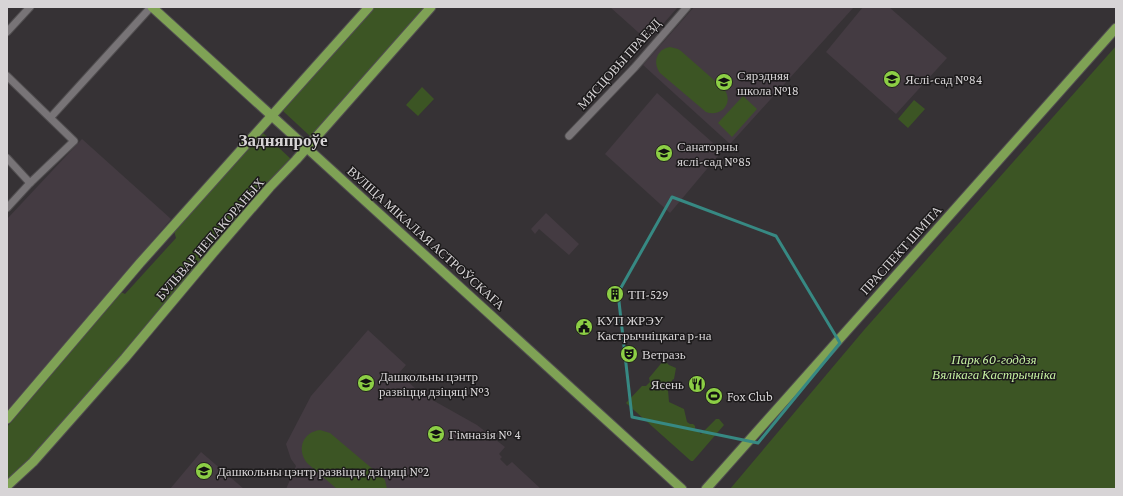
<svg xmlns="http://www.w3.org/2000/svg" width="1123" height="496" viewBox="0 0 1123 496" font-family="'Crimson Pro',serif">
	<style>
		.built { fill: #443b42 }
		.green { fill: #3c5524 }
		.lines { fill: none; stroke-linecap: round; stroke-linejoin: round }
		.minor-casing { stroke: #514e50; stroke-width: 9 }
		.major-casing { stroke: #514e50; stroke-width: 11 }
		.minor { stroke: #787477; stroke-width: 7 }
		.major { stroke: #7fa255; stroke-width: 9 }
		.marked { fill: none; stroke: #378983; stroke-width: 3; stroke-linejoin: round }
		.labels { text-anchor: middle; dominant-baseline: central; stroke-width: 3; stroke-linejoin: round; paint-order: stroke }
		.street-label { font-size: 13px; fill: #d7d4d6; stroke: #1c1a1b }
		.poi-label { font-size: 13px; fill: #d7d4d6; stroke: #1c1a1b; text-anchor: start }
		.park-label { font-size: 13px; font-style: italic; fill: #c6f1a2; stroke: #1c1a1b }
		.district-label { font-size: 17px; font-weight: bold; fill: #d7d4d6; stroke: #1c1a1b }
	</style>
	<rect width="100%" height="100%" fill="#363235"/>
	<g class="built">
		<path d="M610 7H678L648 41Z"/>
		<path d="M694 7H854L730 144 643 65Z"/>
		<path d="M863 7H889L947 58 896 114 826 52Z"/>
		<path d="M657 93 722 151 670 213 605 154Z"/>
		<path d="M82 139 171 219 7 413V219Z"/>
		<path d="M546 213 579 244 569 255 539 229 535 234 531 229Z"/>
		<path d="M368 330 406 365 399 373 420 393 477 425 505 447 499 454 502 457 500 459 507 466 512 462 541 489H286L296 466 291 459 286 444 311 396Z"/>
		<path d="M201 452 244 489H170Z"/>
	</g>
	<g class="green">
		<path d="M374 7H427L311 137 283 111Z"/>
		<path d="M1116 46V489H730L864 330Z"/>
		<path d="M670 47 678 49 681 51 723 88C735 101 722 118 706 112L660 73C652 62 657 49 670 47Z"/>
		<path d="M422 87 434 99 418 116 406 105Z"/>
		<path d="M743 96 757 109 732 137 718 123Z"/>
		<path d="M914 100 925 109 908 128 898 119Z"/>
		<path d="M262 132 292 160 11 482 7 484V427L121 292 125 294 176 238 174 231Z"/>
		<path d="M664 360 669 365 676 368 674 379 672 380 673 389 668 390 669 402 684 409 687 422 690 424H693L695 426V429L701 434 716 419H719L724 425 693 461H691L626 403 642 386H646L650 382 649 378Z"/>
		<path d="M320 430 330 433 381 476 385 480 387 489H337L307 463C296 449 303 432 320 430Z"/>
	</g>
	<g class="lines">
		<g class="minor-casing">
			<g id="minor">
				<path d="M7 32 30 7"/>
				<path d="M7 76 74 141 30 183 7 208"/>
				<path d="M51 117 151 7"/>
				<path d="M569 136 635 67 687 7"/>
				<path d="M7 158 30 183"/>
			</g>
		</g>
		<g class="major-casing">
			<g id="major">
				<path d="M152 7 682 489"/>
				<path d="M7 419 140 263 369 7"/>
				<path d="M7 486 33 462 125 358 213 253 270 187 296 160 431 7"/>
				<path d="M706 489 1116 28"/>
			</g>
		</g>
		<use href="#minor" class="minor"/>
		<use href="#major" class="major"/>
	</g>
	<path class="marked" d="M672 197 776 236 840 343 758 443 632 417 618 293Z"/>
	<defs>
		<g id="school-disc" transform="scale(0.9)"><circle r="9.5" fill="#8cce45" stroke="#1c1a1b"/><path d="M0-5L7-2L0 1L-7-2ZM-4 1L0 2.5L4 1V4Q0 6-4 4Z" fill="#111"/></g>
		<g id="building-disc" transform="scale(0.9)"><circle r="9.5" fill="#8cce45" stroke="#1c1a1b"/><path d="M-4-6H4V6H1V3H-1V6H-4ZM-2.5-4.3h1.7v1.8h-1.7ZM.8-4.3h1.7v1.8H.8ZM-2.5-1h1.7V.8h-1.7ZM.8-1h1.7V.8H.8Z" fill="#111"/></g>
		<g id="civic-disc" transform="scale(0.9)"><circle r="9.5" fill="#8cce45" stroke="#1c1a1b"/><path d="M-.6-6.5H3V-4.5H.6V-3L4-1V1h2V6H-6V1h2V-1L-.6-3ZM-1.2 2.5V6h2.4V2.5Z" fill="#111"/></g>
		<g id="theatre-disc" transform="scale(0.9)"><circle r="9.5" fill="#8cce45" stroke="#1c1a1b"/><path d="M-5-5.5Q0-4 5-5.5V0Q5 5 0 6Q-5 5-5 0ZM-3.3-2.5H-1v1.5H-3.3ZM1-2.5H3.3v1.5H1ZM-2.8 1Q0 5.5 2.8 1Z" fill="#111"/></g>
		<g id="restaurant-disc" transform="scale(0.9)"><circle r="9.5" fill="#8cce45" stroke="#1c1a1b"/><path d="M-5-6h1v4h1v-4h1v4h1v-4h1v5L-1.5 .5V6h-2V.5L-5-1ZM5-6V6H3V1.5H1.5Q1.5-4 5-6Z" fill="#111"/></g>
		<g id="stadium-disc" transform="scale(0.9)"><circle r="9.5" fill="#8cce45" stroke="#1c1a1b"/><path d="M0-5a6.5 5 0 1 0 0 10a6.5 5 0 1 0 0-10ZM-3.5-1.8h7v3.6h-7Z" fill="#111"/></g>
	</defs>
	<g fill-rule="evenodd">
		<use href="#school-disc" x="892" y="79"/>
		<use href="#school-disc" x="724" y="82"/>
		<use href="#school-disc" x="664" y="153"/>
		<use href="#building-disc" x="615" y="294"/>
		<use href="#civic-disc" x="584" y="327"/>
		<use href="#theatre-disc" x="629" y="354"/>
		<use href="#school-disc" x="366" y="383"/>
		<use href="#restaurant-disc" x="697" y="384"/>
		<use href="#stadium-disc" x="714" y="396"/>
		<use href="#school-disc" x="436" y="434"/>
		<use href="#school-disc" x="204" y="471"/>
	</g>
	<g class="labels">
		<g class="street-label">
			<text transform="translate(619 64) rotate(-48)">МЯСЦОВЫ ПРАЕЗД</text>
			<text transform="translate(426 238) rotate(42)">ВУЛІЦА МІКАЛАЯ АСТРОЎСКАГА</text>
			<text transform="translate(210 239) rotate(-49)">БУЛЬВАР НЕПАКОРАНЫХ</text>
			<text transform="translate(901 250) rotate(-48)">ПРАСПЕКТ ШМІТА</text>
		</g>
		<g class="poi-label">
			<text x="737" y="75">Сярэдняя<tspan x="737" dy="15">школа №18</tspan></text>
			<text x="905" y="79">Яслі-сад №84</text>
			<text x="677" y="146">Санаторны<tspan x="677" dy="15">яслі-сад №85</tspan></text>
			<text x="628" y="294">ТП-529</text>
			<text x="597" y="320">КУП ЖРЭУ<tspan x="597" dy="15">Кастрычніцкага р-на</tspan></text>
			<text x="642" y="354">Ветразь</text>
			<text x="379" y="376">Дашкольны цэнтр<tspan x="379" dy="15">развіцця дзіцяці №3</tspan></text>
			<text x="684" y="384" text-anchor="end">Ясень</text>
			<text x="727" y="396">Fox Club</text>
			<text x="449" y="434">Гімназія № 4</text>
			<text x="217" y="471">Дашкольны цэнтр развіцця дзіцяці №2</text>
		</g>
		<g class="park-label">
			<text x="994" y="359">Парк 60-годдзя<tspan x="994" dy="15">Вялікага Кастрычніка</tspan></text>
		</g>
		<g class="district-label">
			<text x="283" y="140">Задняпроўе</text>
		</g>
	</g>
	<rect width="1123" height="496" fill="none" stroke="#d7d4d6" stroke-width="16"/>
</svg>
